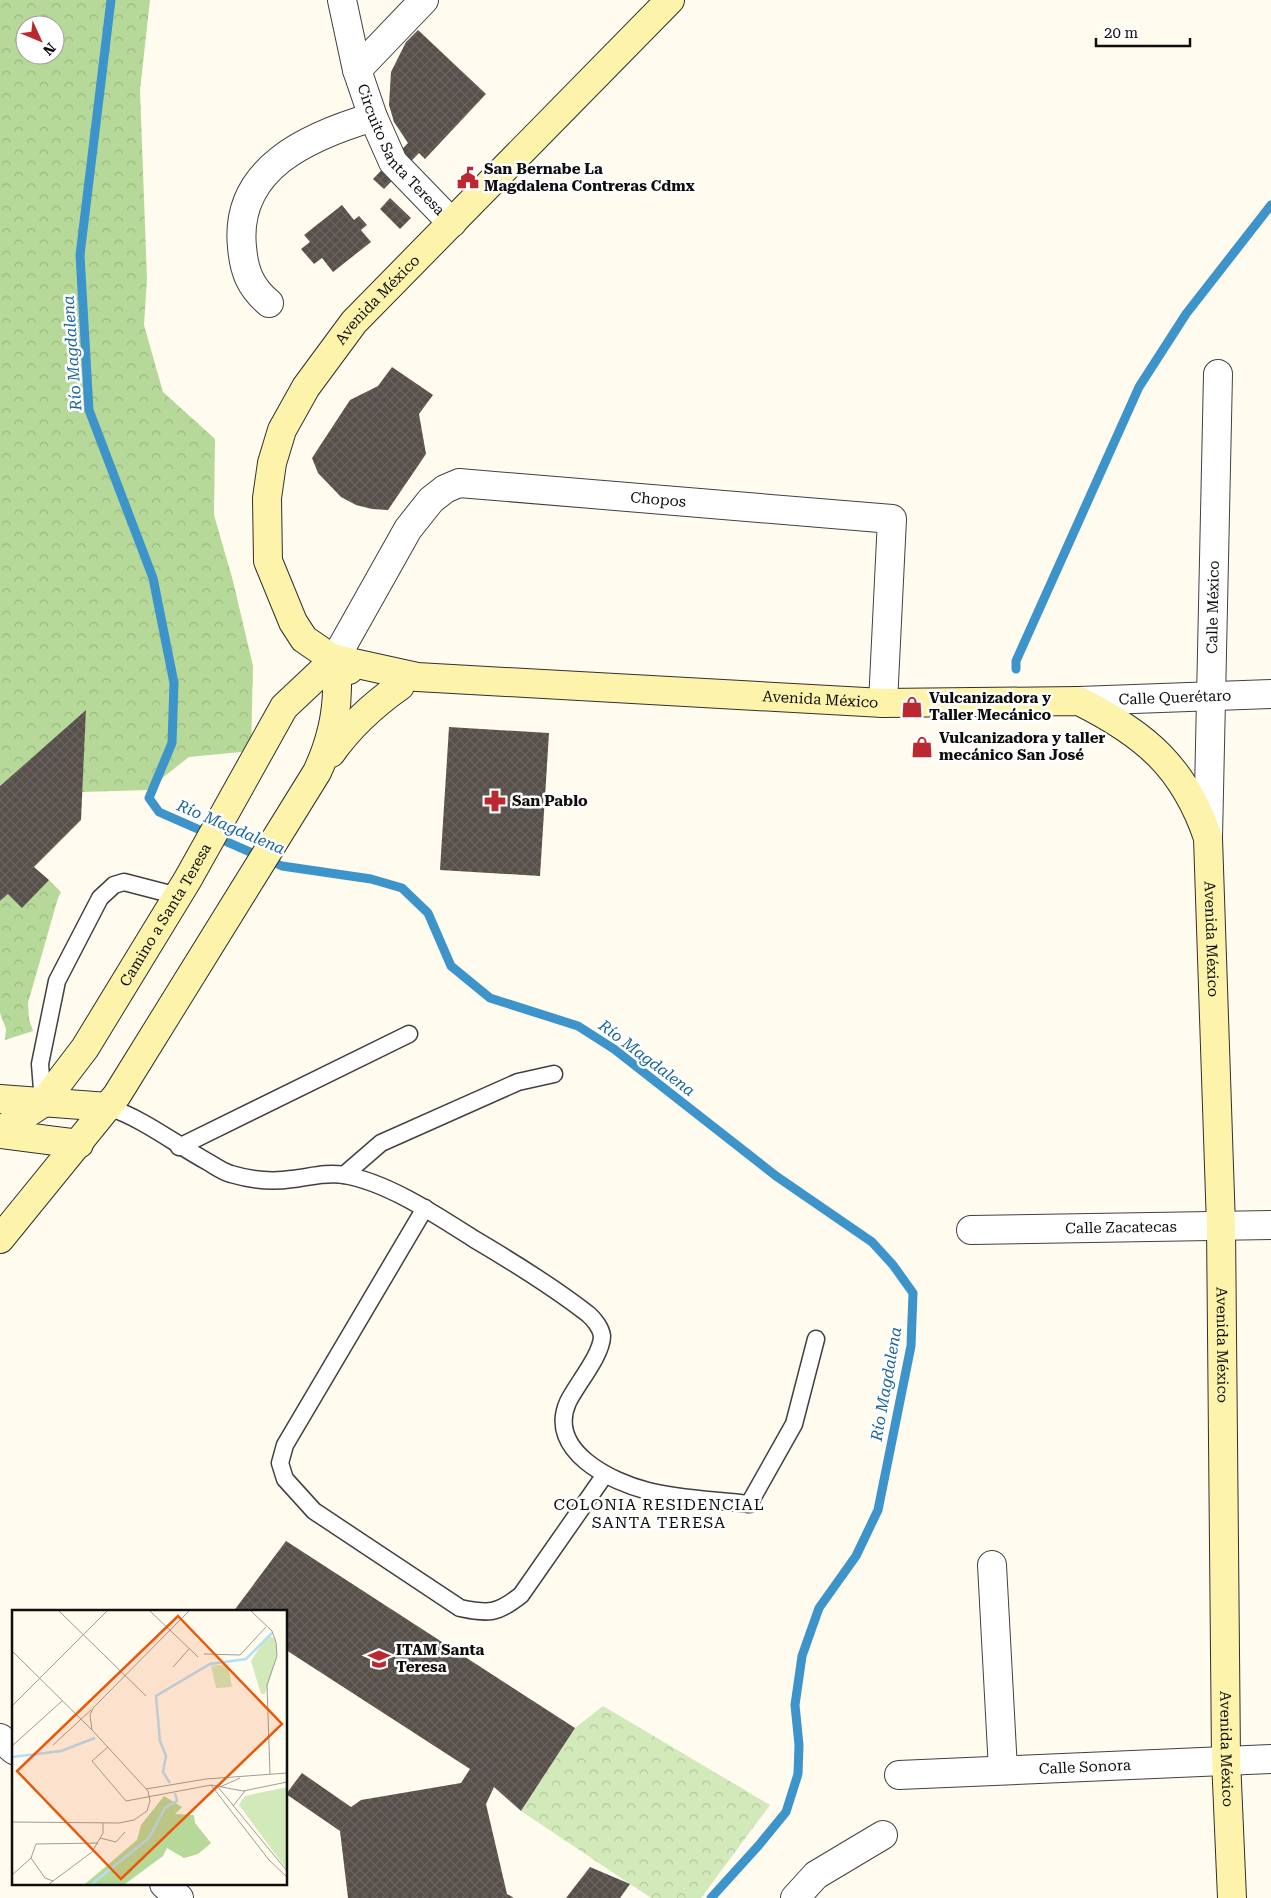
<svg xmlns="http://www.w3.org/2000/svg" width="1271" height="1898" viewBox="0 0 1271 1898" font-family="'Roboto Serif',serif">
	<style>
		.forest { fill: url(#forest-crowns); fill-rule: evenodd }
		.park { fill: url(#park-crowns) }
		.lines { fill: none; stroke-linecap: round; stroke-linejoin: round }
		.stream { stroke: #3d94cb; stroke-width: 9 }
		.building { fill: url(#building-cross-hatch) }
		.lane-casing { stroke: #414141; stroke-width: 19 }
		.street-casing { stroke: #414141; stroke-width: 30 }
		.secondary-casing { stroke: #303030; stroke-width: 30 }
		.lane { stroke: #fff; stroke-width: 16 }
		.street { stroke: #fff; stroke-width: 28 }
		.secondary { stroke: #fdf3ab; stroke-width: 28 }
		.labels { text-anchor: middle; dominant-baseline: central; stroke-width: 5; stroke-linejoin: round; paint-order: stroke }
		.street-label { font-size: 15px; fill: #0e0e0e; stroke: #fff }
		.poi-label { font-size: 15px; font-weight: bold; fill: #0e0e0e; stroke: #fff; text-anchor: start }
		.water-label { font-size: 16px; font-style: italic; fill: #19659e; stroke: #fff }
		.neighbourhood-label { font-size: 16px; letter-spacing: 1px; fill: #0e0e0e; stroke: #fff }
		.inset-river { fill: none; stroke: #b4def5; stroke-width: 2.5 }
		.inset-road { fill: none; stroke: #9f9c95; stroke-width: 1 }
		.view { fill: #e8590c; fill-opacity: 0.15; stroke: #e8590c; stroke-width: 2.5 }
		.inset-edge { fill: none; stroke: #0e0e0e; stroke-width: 2.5 }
	</style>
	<defs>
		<pattern id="forest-crowns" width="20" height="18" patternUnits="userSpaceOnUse" patternTransform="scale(1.25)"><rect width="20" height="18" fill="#b6d999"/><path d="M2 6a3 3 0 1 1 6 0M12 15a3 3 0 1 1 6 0" fill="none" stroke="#9bb983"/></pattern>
		<pattern id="park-crowns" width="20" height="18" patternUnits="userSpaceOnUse" patternTransform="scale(1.25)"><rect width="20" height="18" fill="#d2e9b9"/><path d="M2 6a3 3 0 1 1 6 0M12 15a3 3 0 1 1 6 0" fill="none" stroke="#b3c79e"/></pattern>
		<pattern id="building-cross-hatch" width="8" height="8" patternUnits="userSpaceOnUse" patternTransform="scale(1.25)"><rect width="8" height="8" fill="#564f4a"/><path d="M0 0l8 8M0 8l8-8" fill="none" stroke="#696460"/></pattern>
	</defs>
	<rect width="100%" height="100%" fill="#fffbef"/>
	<g class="forest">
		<path d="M0 0H150L140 90 147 279 144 325 163 392 215 439 214 515 233 581 253 666 251 751 189 757 147 790 82 792 86 710 0 786ZM25 25H55V55H25Z"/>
		<path d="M49 880 61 892 58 898 28 1003 29 1019 33 1031 5 1040 6 1029 0 1013V901L8 894Z"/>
	</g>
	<path class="park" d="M603 1706 770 1805 701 1898H651L521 1811 575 1728Z"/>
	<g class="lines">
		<g class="stream">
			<path d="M111 0 80 255 89 410 153 578 174 683 172 743 149 798 159 812 282 866 371 879 402 888 428 913 451 966 490 998 578 1026 614 1049 776 1176 872 1242 893 1265 913 1293 911 1346 878 1510 856 1556 819 1608 802 1656 795 1705 799 1745 798 1774 786 1812 759 1845 711 1898"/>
			<path d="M1016 669V661L1139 387 1186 314 1271 205"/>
		</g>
	</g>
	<g class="building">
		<path d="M418 30 486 94 425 159 419 153 384 189 373 179 408 143 394 122 389 105 391 72 406 42Z"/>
		<path d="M390 198 411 218 400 229 380 209Z"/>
		<path d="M342 205 354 220 359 216 367 225 361 230 371 242 333 272 322 258 314 264 301 249 310 242 304 235Z"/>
		<path d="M392 367 433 395 419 414 426 454 388 510 372 509 356 505 341 497 318 473 312 458 350 400 378 386Z"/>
		<path d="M86 710 81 820 34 867 49 880 22 908 8 894 0 901V786Z"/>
		<path d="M449 727 549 733 540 876 440 870Z"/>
		<path d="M286 1541 575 1728 521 1811 494 1787 486 1804 507 1894 514 1898H348L340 1831 286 1794 302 1773 351 1807 361 1800 461 1783 470 1769 286 1650V1612H233Z"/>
		<path d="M590 1867 630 1884 620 1898H566Z"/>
	</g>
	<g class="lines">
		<g class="lane-casing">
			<g id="lane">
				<path d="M43 1103 40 1064 57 981 100 898 114 885 124 882 178 896"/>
				<path d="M108 1107C144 1119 175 1144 208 1162 215 1166 223 1172 231 1174 251 1180 272 1182 292 1179 310 1177 326 1172 344 1175 387 1182 438 1216 474 1239 513 1262 552 1286 588 1314 594 1319 601 1328 602 1336 602 1355 576 1385 568 1402 546 1451 612 1482 648 1491 678 1499 718 1500 749 1504L794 1424 816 1339"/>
				<path d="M179 1147 409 1034"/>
				<path d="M344 1175 381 1143 518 1082 554 1074"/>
				<path d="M425 1208 285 1445 280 1463 285 1479 314 1511 460 1608C489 1614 497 1614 521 1595L604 1476"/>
			</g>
		</g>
		<g class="street-casing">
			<g id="street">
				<path id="s1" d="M342 0 357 70 373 117 393 162 452 223"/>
				<path d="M357 70 424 0"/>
				<path d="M269 303C250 287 244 271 242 247 234 168 309 136 373 117"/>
				<path id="s2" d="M335 659 408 529 431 500 445 489 459 483 892 519 883 703"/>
				<path id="s3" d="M1079 701 1271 694"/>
				<path id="s4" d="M1208 838 1218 374"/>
				<path id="s5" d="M971 1230 1271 1225"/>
				<path d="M992 1565 1003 1770"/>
				<path d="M0 1738 14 1750"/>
				<path id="s6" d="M899 1775 1271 1759"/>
				<path d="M164 1884 179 1898"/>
				<path d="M795 1898 816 1875 883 1835"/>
			</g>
		</g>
		<g class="secondary-casing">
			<g id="secondary">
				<path id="s7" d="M335 659 417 677 883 703 1079 701C1145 734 1184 767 1208 838L1221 1226 1226 1759 1232 1898"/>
				<path id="s8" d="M349 670 304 639 293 622 268 561 267 498 272 463 282 430 306 387 354 322 670 0"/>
				<path d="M331 753C350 726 373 705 400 686"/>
				<path d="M0 1099 108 1107"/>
				<path id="s9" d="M0 1131 43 1103 85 1048 188 879 284 707 335 659"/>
				<path d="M0 1134 79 1144"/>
				<path d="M0 1239 117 1095 317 772C334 736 341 699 335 659"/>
			</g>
		</g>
		<use href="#lane" class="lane"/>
		<use href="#street" class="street"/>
		<use href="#secondary" class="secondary"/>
	</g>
	<defs>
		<g id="civic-bare" transform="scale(1.725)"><path d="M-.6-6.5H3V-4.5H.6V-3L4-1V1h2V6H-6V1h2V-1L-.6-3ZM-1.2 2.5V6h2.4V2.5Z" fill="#bc2830" stroke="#fff" stroke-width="2.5" paint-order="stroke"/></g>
		<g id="shop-bare" transform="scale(1.725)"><path d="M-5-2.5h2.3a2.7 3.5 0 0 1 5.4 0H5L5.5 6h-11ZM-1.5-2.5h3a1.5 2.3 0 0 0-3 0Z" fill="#bc2830" stroke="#fff" stroke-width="2.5" paint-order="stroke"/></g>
		<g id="pharmacy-bare" transform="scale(1.725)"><path d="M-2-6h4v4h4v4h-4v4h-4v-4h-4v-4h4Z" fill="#bc2830" stroke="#fff" stroke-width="2.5" paint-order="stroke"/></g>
		<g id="university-bare" transform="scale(1.725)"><path d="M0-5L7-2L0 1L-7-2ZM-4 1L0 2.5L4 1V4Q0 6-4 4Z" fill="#bc2830" stroke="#fff" stroke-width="2.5" paint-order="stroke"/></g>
	</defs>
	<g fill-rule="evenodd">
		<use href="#civic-bare" x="468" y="178"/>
		<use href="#shop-bare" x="912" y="707"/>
		<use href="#shop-bare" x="922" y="747"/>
		<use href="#pharmacy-bare" x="495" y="801"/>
		<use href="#university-bare" x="379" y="1659"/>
	</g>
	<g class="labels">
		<g class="street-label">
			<text stroke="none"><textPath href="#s1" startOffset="164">Circuito Santa Teresa</textPath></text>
			<text stroke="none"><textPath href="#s8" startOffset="436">Avenida México</textPath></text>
			<text stroke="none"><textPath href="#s2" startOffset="419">Chopos</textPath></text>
			<text stroke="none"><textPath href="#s4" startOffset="231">Calle México</textPath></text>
			<text stroke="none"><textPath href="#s3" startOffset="96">Calle Querétaro</textPath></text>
			<text stroke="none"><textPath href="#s7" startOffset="488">Avenida México</textPath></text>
			<text stroke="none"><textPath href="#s9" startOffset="276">Camino a Santa Teresa</textPath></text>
			<text stroke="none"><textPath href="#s7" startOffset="1042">Avenida México</textPath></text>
			<text stroke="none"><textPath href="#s5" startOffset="150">Calle Zacatecas</textPath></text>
			<text stroke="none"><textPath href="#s7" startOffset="1448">Avenida México</textPath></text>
			<text stroke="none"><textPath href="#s7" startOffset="1852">Avenida México</textPath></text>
			<text stroke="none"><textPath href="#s6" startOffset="186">Calle Sonora</textPath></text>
		</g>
		<g class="poi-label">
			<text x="484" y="169">San Bernabe La<tspan x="484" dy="17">Magdalena Contreras Cdmx</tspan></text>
			<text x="929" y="698">Vulcanizadora y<tspan x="929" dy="17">Taller Mecánico</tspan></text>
			<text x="939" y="738">Vulcanizadora y taller<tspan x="939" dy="17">mecánico San José</tspan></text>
			<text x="512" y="801">San Pablo</text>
			<text x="396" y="1650">ITAM Santa<tspan x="396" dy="17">Teresa</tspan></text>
		</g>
		<g class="water-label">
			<text transform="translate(72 353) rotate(-94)">Río Magdalena</text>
			<text transform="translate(231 827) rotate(23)">Río Magdalena</text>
			<text transform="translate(647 1058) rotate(37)">Río Magdalena</text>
			<text transform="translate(886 1384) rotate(-80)">Río Magdalena</text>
		</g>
		<g class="neighbourhood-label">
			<text x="659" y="1504">COLONIA RESIDENCIAL<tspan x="659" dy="18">SANTA TERESA</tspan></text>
		</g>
	</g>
	<g transform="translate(12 1610)">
		<rect width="275" height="275" fill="#fffbef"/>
		<path d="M152 186 170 197 163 204 182 205 183 213 199 233 186 244 172 248 155 238 151 246 113 274H73L125 230 129 215Z" fill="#b6d999"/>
		<path d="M255 26 263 28 265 46 253 84H249L239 51ZM216 54 220 77 204 78 199 56ZM275 177V260L227 195 233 186Z" fill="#d2e9b9"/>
		<path class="inset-river" d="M0 147 49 141 83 128M158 173 151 162 154 146 148 131 144 86 198 54 234 49 260 23M80 274 137 228 153 198 165 191 163 183"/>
		<path class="inset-road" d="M47 1 134 86M138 1 186 47M239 1 260 21 264 32 265 46 255 75 258 164M0 41 80 120M192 44 228 45 254 17M161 57 177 39M0 96 95 1M41 135 79 100M0 136 50 91M96 137 80 151 114 191 199 175 231 181 275 172M199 175 257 250 275 267M206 177 275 261M208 177 228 168M134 179 194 169 275 163M221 196 233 181M0 212 107 213 122 210 135 201 138 191 136 181 80 120 78 105 81 98 177 1M88 228 104 232 113 222M19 248 33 268 41 271M0 265 19 248 24 234 86 233M37 274 80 242 91 223V213"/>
		<path class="view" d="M166 6 270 114 109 269 5 161Z"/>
		<rect width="275" height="275" class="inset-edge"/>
	</g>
	<g transform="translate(40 40) rotate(134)"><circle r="24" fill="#ffffff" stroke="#9f9f9f"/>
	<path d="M0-4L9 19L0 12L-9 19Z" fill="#bc2830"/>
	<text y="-8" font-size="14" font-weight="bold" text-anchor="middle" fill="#0e0e0e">N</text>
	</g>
	<path d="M1096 38v8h94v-8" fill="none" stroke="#0e0e0e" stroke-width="2.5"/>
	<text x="1104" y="38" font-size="15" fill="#0e0e0e" stroke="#ffffff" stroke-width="4" paint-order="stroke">20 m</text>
</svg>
